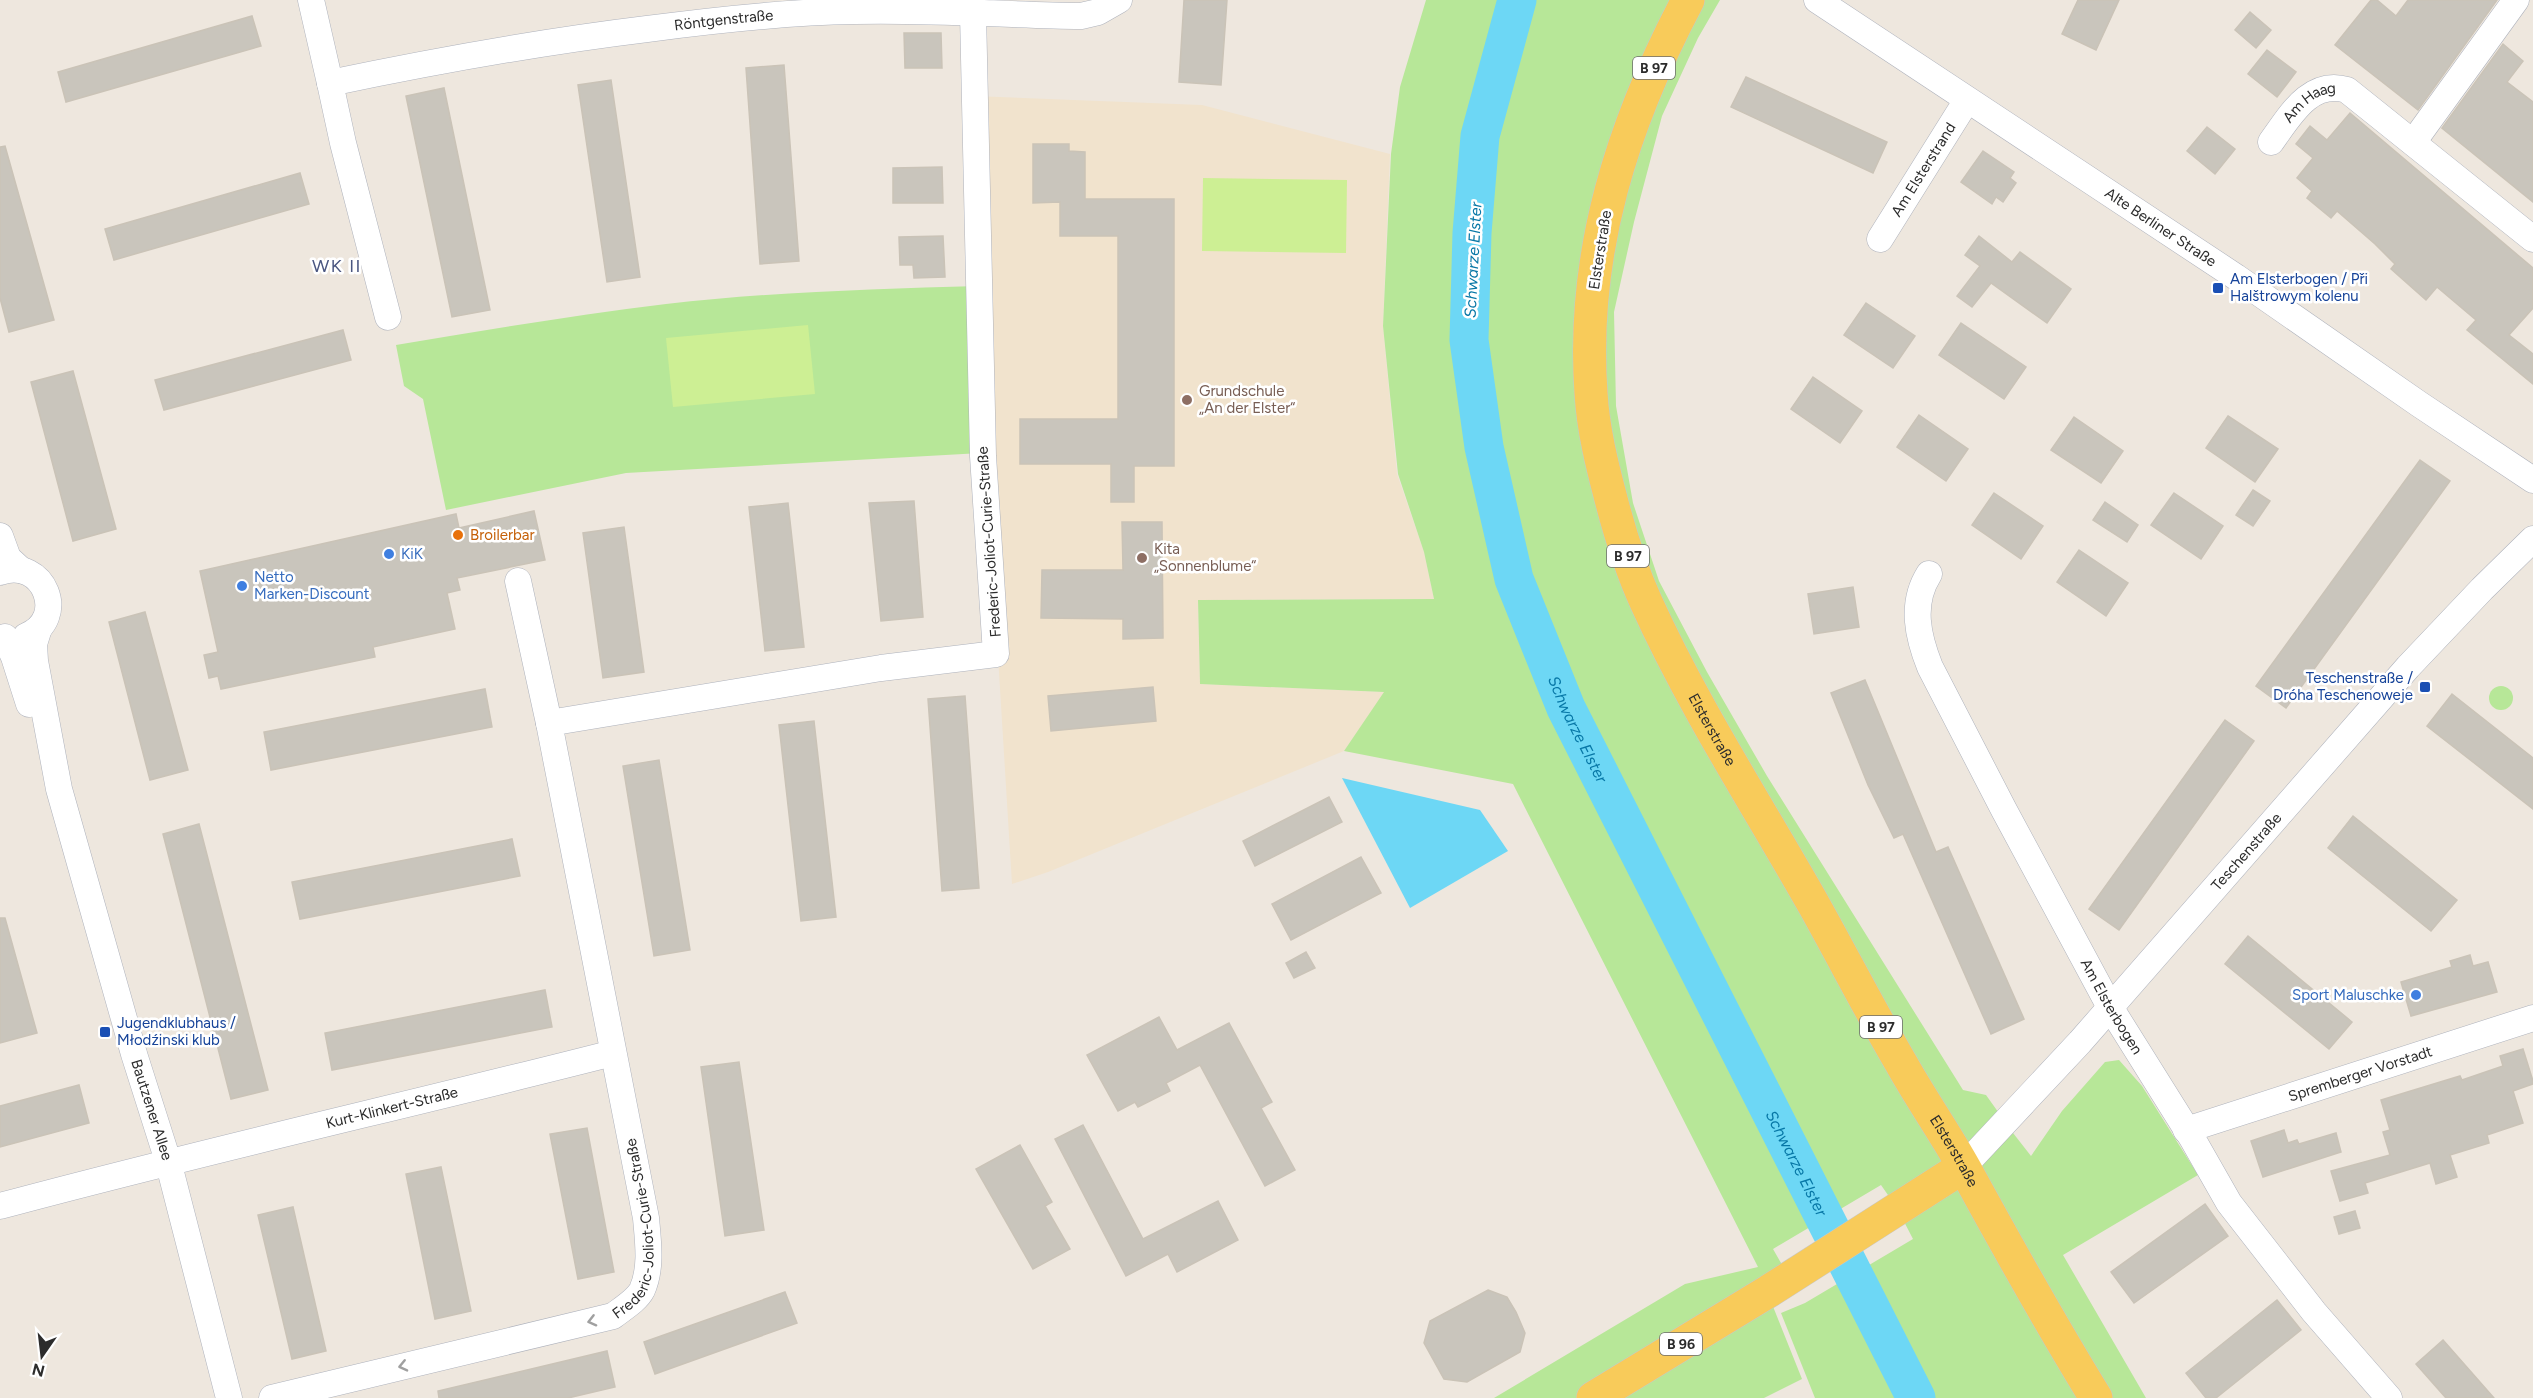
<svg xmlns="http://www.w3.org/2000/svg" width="2533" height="1398" viewBox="0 0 2533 1398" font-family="Figtree,sans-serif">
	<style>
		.education { fill: #f1e3cd }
		.green { fill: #b7e798 }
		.pitch { fill: #cdef94 }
		.water { fill: #6dd7f5 }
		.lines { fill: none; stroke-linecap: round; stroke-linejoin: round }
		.river { stroke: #6dd7f5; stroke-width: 39 }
		.building { fill: #c9c5bc; stroke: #cac3b7; stroke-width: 1.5 }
		.minor-casing { stroke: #aeb2bc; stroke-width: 27 }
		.major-casing { stroke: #c8c8c8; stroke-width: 34 }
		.minor { stroke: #fff; stroke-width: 26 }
		.major { stroke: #f8cb5a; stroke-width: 33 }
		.oneway { stroke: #a0a0a0 }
		.transit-dot { fill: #1a4fb4; stroke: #fff; stroke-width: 2 }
		.education-dot { fill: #8d6e63; stroke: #fff; stroke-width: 2 }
		.food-dot { fill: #e8710a; stroke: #fff; stroke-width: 2 }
		.shop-dot { fill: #3f7fe0; stroke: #fff; stroke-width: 2 }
		.labels { text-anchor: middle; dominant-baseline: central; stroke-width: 5; stroke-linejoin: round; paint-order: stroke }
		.shield { fill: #fff; stroke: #6b6b6b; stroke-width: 1.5 }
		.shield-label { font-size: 14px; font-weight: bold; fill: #2c2c2c }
		.street-label { font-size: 15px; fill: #2c2c2c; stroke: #fff }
		.transit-label { font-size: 15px; fill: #164399; stroke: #fff; text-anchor: start }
		.education-label { font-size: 15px; fill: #785e54; stroke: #fff; text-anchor: start }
		.food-label { font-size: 15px; fill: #c56008; stroke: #fff; text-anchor: start }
		.shop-label { font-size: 15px; fill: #366cbe; stroke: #fff; text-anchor: start }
		.water-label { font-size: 16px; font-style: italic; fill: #0777a6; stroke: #fff }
		.quarter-label { font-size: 18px; letter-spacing: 1.5px; fill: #4a5680; stroke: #fff }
	</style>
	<rect width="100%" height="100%" fill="#eee7de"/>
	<path class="education" d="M975 96 1202 105 1390 154 1383 326 1397 474 1424 552 1434 599 1198 600 1200 684 1385 692 1344 751 1048 872 1012 884 998 656Z"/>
	<g class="green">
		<path d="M1426 0H1687L1593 268 1616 522 1961 1166 1897 1208 1881 1185 1773 1249 1789 1277 1588 1398H1494L1685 1284 1758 1267 1513 784 1344 751 1384 692 1200 684 1198 600 1434 599 1424 552 1398 474 1383 326 1391 154 1400 87Z"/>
		<path d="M1689 0H1720L1698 38 1662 116 1634 222 1614 312 1616 406 1633 503 1659 581 1707 672 1767 776 1963 1090 1986 1095 2006 1123 1976 1150 1933 1114 1618 522 1596 268Z"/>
		<path d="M979 286 981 453 626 473 446 510 423 399 404 386 396 345C486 330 576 315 666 304 770 292 875 289 979 286Z"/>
		<circle cx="2501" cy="698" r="12"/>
		<path d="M2119 1060 2142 1086 2198 1175 2063 1255 2146 1398H2098L1999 1233 1978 1152 2006 1124 2031 1156 2062 1111 2105 1062Z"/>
		<path d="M1963 1169 2093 1398H1815L1781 1313 1805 1303 1913 1239 1898 1210Z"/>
		<path d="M1768 1294 1802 1379 1764 1398H1599Z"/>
	</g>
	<g class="pitch">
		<path d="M1203 178 1347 180 1346 253 1202 251Z"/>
		<path d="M808 325 815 394 673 407 666 338Z"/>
	</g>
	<path class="water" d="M1342 778 1480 810 1508 851 1410 908Z"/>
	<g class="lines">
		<path class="river" id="s1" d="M1517 0 1480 136 1472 233 1469 340 1484 447 1514 579 1566 708 1916 1398"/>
	</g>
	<g class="building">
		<path d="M1184 0H1227L1221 85 1179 82Z"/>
		<path d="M2078 0H2119L2096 50 2062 34Z"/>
		<path d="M2371 0H2377L2396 16 2408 0H2497L2418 110 2335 45Z"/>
		<path d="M2250 12 2271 30 2256 48 2235 30Z"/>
		<path d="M252 16 261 46 66 102 58 72Z"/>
		<path d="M904 33H941L942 68H905Z"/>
		<path d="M2503 44 2523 61 2507 82 2533 102V202L2442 128Z"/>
		<path d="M2267 50 2296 72 2277 97 2248 74Z"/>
		<path d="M784 65 799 261 760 264 746 68Z"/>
		<path d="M1746 77 1887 142 1873 173 1731 107Z"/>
		<path d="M611 80 640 277 607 282 578 85Z"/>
		<path d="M444 88 490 310 452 317 406 96Z"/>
		<path d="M2350 113 2533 268V308L2509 335 2533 354V384L2467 330 2476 320 2437 287 2426 300 2391 269 2395 264 2375 244 2337 211 2331 218 2307 198 2312 191 2297 178 2313 158 2296 144 2310 126 2327 140Z"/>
		<path d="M2207 127 2235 149 2215 174 2187 151Z"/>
		<path d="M1033 144H1069V151L1085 152V199H1174V466H1134V502H1111V464H1020V419H1118V236H1060V202L1033 203Z"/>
		<path d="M5 146 54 320 9 332 0 298V147Z"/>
		<path d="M1983 151 2014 172 2010 178 2016 183 2003 202 1996 197 1992 204 1961 182Z"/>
		<path d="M942 167 943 203H893V168Z"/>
		<path d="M300 173 309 204 114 260 105 229Z"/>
		<path d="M943 236 945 277 914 278 913 265H900L899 237Z"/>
		<path d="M1979 236 2012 262 2020 252 2071 289 2047 323 1991 283 1972 307 1957 296 1980 266 1965 255Z"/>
		<path d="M1866 303 1915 336 1893 368 1844 335Z"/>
		<path d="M1961 323 2026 367 2004 399 1939 355Z"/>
		<path d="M343 330 351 360 164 410 155 380Z"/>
		<path d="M73 371 116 529 73 541 31 382Z"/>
		<path d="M1813 377 1862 411 1840 443 1791 409Z"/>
		<path d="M1919 415 1968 449 1946 481 1897 447Z"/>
		<path d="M2228 416 2278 449 2255 482 2206 448Z"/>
		<path d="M2074 417 2123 451 2101 483 2051 450Z"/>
		<path d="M2420 460 2450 481 2286 708 2256 686Z"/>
		<path d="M2253 490 2270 501 2253 526 2236 515Z"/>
		<path d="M1994 493 2043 526 2021 559 1972 525Z"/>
		<path d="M2174 493 2223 526 2201 559 2151 525Z"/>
		<path d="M914 501 923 617 881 621 869 503Z"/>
		<path d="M2105 502 2138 525 2127 542 2093 520Z"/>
		<path d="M788 503 804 647 765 651 749 507Z"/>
		<path d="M534 511 545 560 457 578 460 590 447 593 455 629 373 647 375 657 221 689 218 676 209 678 204 655 218 652 200 571 456 514 459 528Z"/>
		<path d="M1122 522H1162L1163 638 1123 639V619L1041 618 1042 570H1123Z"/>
		<path d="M624 527 644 672 603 678 583 533Z"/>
		<path d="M2079 550 2128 583 2106 616 2057 582Z"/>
		<path d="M1853 587 1859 627 1814 634 1808 594Z"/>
		<path d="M145 612 188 770 150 780 109 622Z"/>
		<path d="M1865 680 1936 852 1948 847 2024 1019 1991 1034 1903 834 1894 838 1868 785 1831 693Z"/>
		<path d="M1153 687 1156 721 1051 731 1048 696Z"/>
		<path d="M485 689 492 727 271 770 264 732Z"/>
		<path d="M2452 694 2533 758V809L2427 726Z"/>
		<path d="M965 696 979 888 942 891 928 699Z"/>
		<path d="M2225 720 2254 741 2119 930 2089 909Z"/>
		<path d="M814 721 836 917 801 921 779 725Z"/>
		<path d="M659 760 690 950 654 956 623 766Z"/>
		<path d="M1329 797 1342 822 1255 866 1243 841Z"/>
		<path d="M2353 816 2457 900 2431 931 2328 848Z"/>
		<path d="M199 824 268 1090 231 1099 163 834Z"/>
		<path d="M512 839 520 876 300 919 292 882Z"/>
		<path d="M1361 857 1381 893 1291 940 1272 904Z"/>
		<path d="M0 918H5L37 1033 0 1043Z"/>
		<path d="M2248 936 2352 1022 2329 1049 2225 964Z"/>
		<path d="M1306 952 1315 968 1294 978 1286 963Z"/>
		<path d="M2470 955 2473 966 2488 962 2497 992 2411 1016 2401 982 2452 967 2450 961Z"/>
		<path d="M545 990 552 1027 332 1070 325 1033Z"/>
		<path d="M1159 1017 1177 1050 1229 1023 1272 1102 1261 1108 1295 1170 1265 1186 1200 1065 1166 1083 1170 1091 1138 1107 1135 1102 1118 1111 1087 1055Z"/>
		<path d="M2523 1049 2533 1081V1084L2513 1091 2523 1123 2487 1135 2489 1143 2450 1155 2457 1177 2436 1184 2430 1163 2365 1183 2368 1193 2340 1201 2331 1171 2390 1155 2383 1132 2390 1130 2381 1100 2460 1076 2462 1080 2503 1066 2500 1056Z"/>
		<path d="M739 1062 764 1230 725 1236 701 1067Z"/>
		<path d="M79 1085 89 1123 0 1147V1106Z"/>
		<path d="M1083 1125 1143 1239 1218 1201 1238 1240 1177 1272 1168 1254 1126 1276 1055 1139Z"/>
		<path d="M587 1128 614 1272 578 1279 550 1134Z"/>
		<path d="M2284 1130 2288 1143 2297 1140 2299 1144 2336 1133 2341 1152 2263 1177 2251 1141Z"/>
		<path d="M1020 1145 1052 1202 1045 1206 1070 1249 1033 1269 976 1169Z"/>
		<path d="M441 1167 471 1311 435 1319 406 1174Z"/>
		<path d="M2205 1204 2228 1236 2134 1303 2111 1272Z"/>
		<path d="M293 1207 326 1351 292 1359 258 1215Z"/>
		<path d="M2355 1211 2360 1228 2339 1234 2334 1217Z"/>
		<path d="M1488 1290 1507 1297 1516 1312 1525 1333 1520 1352 1467 1382 1444 1379 1424 1343 1430 1321Z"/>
		<path d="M785 1292 797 1323 655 1374 644 1342Z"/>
		<path d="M2277 1300 2301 1330 2216 1398H2206L2186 1373Z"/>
		<path d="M2443 1340 2494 1398H2446L2416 1364Z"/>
		<path d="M607 1351 615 1387 568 1398H439L438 1391Z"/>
	</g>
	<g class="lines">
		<g class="minor-casing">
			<g id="minor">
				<path d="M311 0 330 83"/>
				<path id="s2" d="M1817 0 2236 277 2419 404 2533 480"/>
				<path d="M2414 141 2516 0"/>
				<path id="s3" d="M2271 142C2290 116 2310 79 2347 90L2533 239"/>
				<path id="s4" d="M1880 239 1967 100"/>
				<path id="s5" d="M388 317 343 143 330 83C435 61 540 42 647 29 715 20 785 12 854 11 930 9 1005 15 1081 16L1098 12 1119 0"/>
				<path d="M0 536 8 558 21 570"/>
				<path d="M0 572C44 556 69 619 26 636"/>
				<path id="s6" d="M1929 574C1910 604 1918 637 1930 667L2004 810 2110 1007 2192 1138 2229 1203 2314 1312 2389 1398"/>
				<path d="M518 581 549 723"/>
				<path id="s7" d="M39 628 34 644 35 661 59 789 134 1054 168 1161 229 1398"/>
				<path d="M5 637 14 657 29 704"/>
				<path id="s8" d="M2186 1130 2533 1018"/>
				<path id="s9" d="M1963 1167 2080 1042 2408 667 2482 589 2533 539"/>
				<path id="s10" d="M0 1206C204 1151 409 1105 613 1053"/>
				<path id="s11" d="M272 1398 613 1316C622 1309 637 1300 642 1290 652 1268 648 1241 646 1218L549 723 881 668 996 654 983 456 973 13"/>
			</g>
		</g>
		<g class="major-casing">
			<g id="major">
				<path id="s12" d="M1688 0C1623 123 1581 252 1591 393 1593 429 1602 465 1611 499 1620 534 1631 569 1646 602 1694 708 1758 806 1815 907 1844 959 1871 1012 1901 1063 1921 1099 1945 1133 1965 1169 2007 1246 2050 1323 2096 1398"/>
				<path d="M1593 1398 1769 1291 1963 1167"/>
			</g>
		</g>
		<use href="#minor" class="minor"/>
		<use href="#major" class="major"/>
	</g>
	<defs><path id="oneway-chevron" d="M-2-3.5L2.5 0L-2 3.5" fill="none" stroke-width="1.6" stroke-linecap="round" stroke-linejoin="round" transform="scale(1.5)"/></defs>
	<g class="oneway">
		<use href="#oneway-chevron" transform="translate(592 1321) rotate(166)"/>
		<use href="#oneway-chevron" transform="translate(403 1366) rotate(167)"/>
	</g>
	<g class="transit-dot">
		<rect x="2212" y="282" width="12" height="12" rx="3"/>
		<rect x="2419" y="681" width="12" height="12" rx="3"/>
		<rect x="99" y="1026" width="12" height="12" rx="3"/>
	</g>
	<g class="education-dot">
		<circle cx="1187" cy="400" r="6"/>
		<circle cx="1142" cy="558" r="6"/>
	</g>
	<circle class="food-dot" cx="458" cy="535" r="6"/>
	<g class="shop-dot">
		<circle cx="389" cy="554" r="6"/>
		<circle cx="242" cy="586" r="6"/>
		<circle cx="2416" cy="995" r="6"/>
	</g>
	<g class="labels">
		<g class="shield">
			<rect x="1633" y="57" width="42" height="22" rx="4.5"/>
			<rect x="1607" y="545" width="42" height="22" rx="4.5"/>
			<rect x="1860" y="1016" width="42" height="22" rx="4.5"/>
			<rect x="1660" y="1333" width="42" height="22" rx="4.5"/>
		</g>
		<g class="shield-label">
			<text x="1654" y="68">B 97</text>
			<text x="1628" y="556">B 97</text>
			<text x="1881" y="1027">B 97</text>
			<text x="1681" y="1344">B 96</text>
		</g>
		<g class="street-label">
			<text stroke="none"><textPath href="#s5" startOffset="640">Röntgenstraße</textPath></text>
			<text stroke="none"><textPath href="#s3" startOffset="57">Am Haag</textPath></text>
			<text stroke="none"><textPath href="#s4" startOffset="82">Am Elsterstrand</textPath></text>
			<text stroke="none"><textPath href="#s2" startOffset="412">Alte Berliner Straße</textPath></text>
			<text transform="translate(1600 250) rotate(-81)">Elsterstraße</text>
			<text transform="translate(989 542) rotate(-94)">Frederic-Joliot-Curie-Straße</text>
			<text stroke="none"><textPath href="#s12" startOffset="771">Elsterstraße</textPath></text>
			<text stroke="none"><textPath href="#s9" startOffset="424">Teschenstraße</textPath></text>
			<text stroke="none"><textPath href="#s6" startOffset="482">Am Elsterbogen</textPath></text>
			<text stroke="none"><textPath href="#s8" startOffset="183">Spremberger Vorstadt</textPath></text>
			<text stroke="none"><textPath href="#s10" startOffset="404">Kurt-Klinkert-Straße</textPath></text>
			<text stroke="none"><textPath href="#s7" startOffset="498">Bautzener Allee</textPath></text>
			<text stroke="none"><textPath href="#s12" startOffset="1257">Elsterstraße</textPath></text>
			<text stroke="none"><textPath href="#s11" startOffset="448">Frederic-Joliot-Curie-Straße</textPath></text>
		</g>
		<g class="transit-label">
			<text x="2230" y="279">Am Elsterbogen / Při<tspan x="2230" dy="17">Halštrowym kolenu</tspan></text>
			<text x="2413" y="678" text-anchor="end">Teschenstraße /<tspan x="2413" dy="17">Dróha Teschenoweje</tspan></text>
			<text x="117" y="1023">Jugendklubhaus /<tspan x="117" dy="17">Młodźinski klub</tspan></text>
		</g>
		<g class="education-label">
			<text x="1199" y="391">Grundschule<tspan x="1199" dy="17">„An der Elster“</tspan></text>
			<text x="1154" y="549">Kita<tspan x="1154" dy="17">„Sonnenblume“</tspan></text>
		</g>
		<g class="food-label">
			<text x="470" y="535">Broilerbar</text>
		</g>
		<g class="shop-label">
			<text x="401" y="554">KiK</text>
			<text x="254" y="577">Netto<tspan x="254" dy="17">Marken-Discount</tspan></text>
			<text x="2404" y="995" text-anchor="end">Sport Maluschke</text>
		</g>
		<g class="water-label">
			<text transform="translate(1473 260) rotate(-87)">Schwarze Elster</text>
			<text stroke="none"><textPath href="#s1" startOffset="752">Schwarze Elster</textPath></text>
			<text stroke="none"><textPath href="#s1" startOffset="1238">Schwarze Elster</textPath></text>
		</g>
		<g class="quarter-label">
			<text x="337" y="266">WK II</text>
		</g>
	</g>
	<g transform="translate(42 1356) rotate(194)" stroke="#ffffff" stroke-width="4.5" paint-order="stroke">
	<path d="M0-4.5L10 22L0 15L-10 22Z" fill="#2c2c2c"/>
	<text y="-9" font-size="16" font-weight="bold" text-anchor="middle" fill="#2c2c2c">N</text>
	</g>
</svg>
